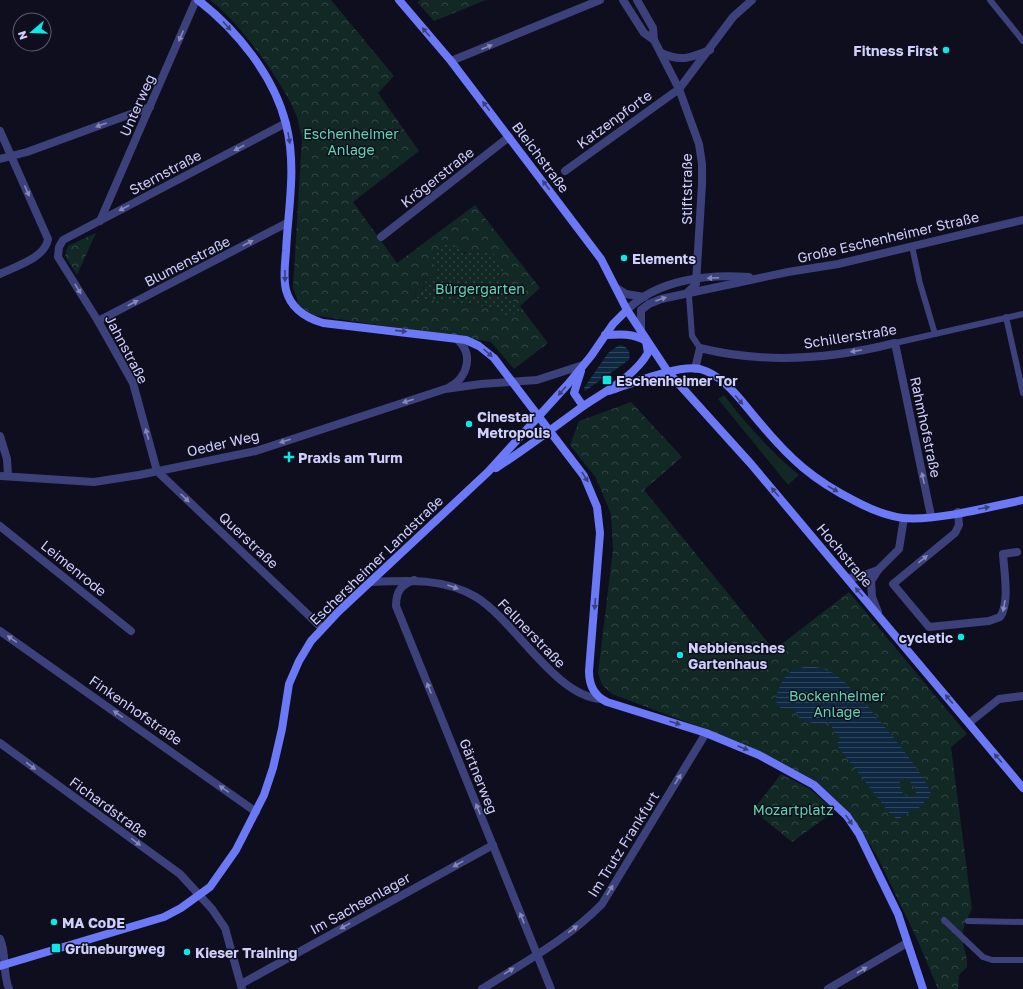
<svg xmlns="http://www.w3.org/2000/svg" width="1023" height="989" viewBox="0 0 1023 989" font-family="'Golos Text',sans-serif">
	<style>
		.grass { fill: #112825 }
		.park { fill: url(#park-crowns); fill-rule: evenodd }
		.garden { fill: url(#garden-dots) }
		.water { fill: url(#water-rules); fill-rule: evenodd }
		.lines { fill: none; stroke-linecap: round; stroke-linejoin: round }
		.pedestrian { stroke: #3c417b; stroke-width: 6 }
		.minor { stroke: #3c417b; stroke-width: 8 }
		.secondary { stroke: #6c79f6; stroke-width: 8 }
		.oneway { fill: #393e80 }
		.oneway2 { fill: #8688bc }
		.poi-dot { fill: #0ee8e4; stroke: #0f0e1f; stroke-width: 1.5 }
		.labels { text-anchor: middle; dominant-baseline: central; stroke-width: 3; stroke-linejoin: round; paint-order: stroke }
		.poi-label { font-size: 14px; font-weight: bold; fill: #cfcffc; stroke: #0f0e1f; text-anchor: start }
		.street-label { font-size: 14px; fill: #cfcffc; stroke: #0f0e1f }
		.park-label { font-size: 14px; fill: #60d7ab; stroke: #0f0e1f }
	</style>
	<defs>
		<pattern id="park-crowns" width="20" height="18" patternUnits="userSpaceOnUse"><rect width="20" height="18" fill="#112825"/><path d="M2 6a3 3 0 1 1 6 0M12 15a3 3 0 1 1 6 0" fill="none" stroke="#334646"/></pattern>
		<pattern id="garden-dots" width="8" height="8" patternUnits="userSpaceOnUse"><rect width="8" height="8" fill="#112825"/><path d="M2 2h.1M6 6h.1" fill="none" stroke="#334646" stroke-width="1.8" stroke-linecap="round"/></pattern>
		<pattern id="water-rules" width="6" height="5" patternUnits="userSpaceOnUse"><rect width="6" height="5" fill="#0f2841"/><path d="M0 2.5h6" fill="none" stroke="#31465d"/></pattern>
	</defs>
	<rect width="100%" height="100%" fill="#0f0e1f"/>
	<path class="grass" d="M724 395C747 425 770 451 799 475L788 485 718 399Z"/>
	<g class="park">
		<path d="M210 0H331L394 76 378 93 419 151 353 202 397 263 475 205 540 288 520 306 548 343 514 369 491 342 312 315 299 305 293 288 302 138C300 131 299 124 297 117 286 86 237 19 210 0ZM456 246 461 253 467 252 495 277 516 305 499 308 415 298 416 293H423L424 283 439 272Z"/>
		<path d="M421 0H486L434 21 417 2Z"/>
		<path d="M96 233 77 275 65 256 68 246Z"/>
		<path d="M631 402 682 457 644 490 774 650 849 592 967 734 951 747 972 909C967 919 961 930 963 942 964 951 968 957 967 967L959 975 958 989H938L917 939 877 856 850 813 817 782 708 730 612 694 602 685 598 673 613 550 611 514 596 478 570 445 579 421Z"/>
		<path d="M781 774 810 789 835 811 792 842 753 810Z"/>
	</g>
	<path class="garden" d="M446 244 456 246 464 254 467 252 493 253 505 270 496 278 516 305 517 304 521 309 507 319 499 308 415 298 416 293H423L424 283 439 272 429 258Z"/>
	<g class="water">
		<path d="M619 345C628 346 631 352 629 360L585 391 584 388 608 353Z"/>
		<path d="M807 666C820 667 831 670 841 679 859 694 928 775 931 795L917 810 914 809 897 820 893 815H891L836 744 841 740 828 722 822 726 800 719 794 709 781 708 777 705C774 697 782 678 789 673 793 669 801 668 807 666ZM904 778C910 780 917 788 916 795L913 797C904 798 899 789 900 781Z"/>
	</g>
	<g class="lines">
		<g class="pedestrian">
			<path d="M990 0 1023 41"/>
			<path d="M912 246 919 279"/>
			<path d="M919 280 935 334"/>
			<path d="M689 296 692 336 700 348"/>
			<path d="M1006 317 1023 393"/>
			<path d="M895 343 1023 314"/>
			<path d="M944 920 983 957 992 960H1023"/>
			<path d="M968 921 1023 922"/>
		</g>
		<g class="minor">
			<path d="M623 0 644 33 654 40"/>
			<path d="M637 0 653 28 654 40 679 89 699 144 702 164V184L696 284 688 292"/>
			<path d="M661 53C681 62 690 58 710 50"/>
			<path d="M451 61 600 0"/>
			<path d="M286 123 63 240 59 247 58 257 98 321 133 383 157 471 322 628"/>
			<path d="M0 131 48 239C45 258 16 266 0 274"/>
			<path d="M0 159 27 152 150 107"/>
			<path d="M565 171 679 89 733 17 752 0"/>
			<path d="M100 221 196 0"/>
			<path d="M381 237 509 137"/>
			<path d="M616 288 626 294 644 297"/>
			<path d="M627 310C658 279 708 274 749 277"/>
			<path d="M98 321 287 223"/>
			<path d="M641 332V310L649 304 661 299 788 272 838 264 1023 220"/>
			<path d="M695 369 700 348C764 364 832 359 895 343L931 516"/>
			<path d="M448 388C469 377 475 352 454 337"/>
			<path d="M0 436 7 459 8 476"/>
			<path d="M0 476 94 482 139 475 256 451 445 389 481 384 537 380 583 365"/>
			<path d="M958 512 959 525 955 533 893 584 929 627 989 621 1000 617C1010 603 1004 571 1003 554L1017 552"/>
			<path d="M0 526 131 631"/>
			<path d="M847 578 859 577 878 570"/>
			<path d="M414 580C401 585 396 591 396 606L551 989"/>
			<path d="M372 582C408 580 444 578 476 597 515 621 555 696 601 699"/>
			<path d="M878 612 872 597 871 581 878 570 899 549 904 518"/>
			<path d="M0 631 256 812"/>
			<path d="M969 723 999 699 1023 696"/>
			<path d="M0 743 180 874 212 909 225 928 242 989"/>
			<path d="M0 939C7 954 2 972 9 989"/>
			<path d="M241 984 493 845"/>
			<path d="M482 989C523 963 568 939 602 904L706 733"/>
			<path d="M828 989 907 943"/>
		</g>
		<g class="secondary">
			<path d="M198 0C237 30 274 76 286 124 297 167 288 209 286 251 285 264 283 278 286 290 291 309 306 318 323 323L466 340 479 346 494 358 584 476 597 507 600 533 589 671C589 684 594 696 607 702L706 733 759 755 814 785 847 816 859 834 898 914 923 989"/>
			<path d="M399 0 451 61 601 259 627 310 668 372 751 464 1023 788"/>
			<path d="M581 371 574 393 583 406"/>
			<path d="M609 391C631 384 679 364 700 369 726 376 743 404 760 423 790 459 813 480 855 501 870 509 887 516 903 518 937 521 989 507 1023 500"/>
			<path d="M496 468C526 449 553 428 582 407 605 391 633 378 648 353L646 341C633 333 620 334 605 335"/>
			<path d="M0 966 164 917 181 908 210 887 236 850 264 795 273 768 282 729 289 684 299 661 311 641 339 611 488 472 568 384 591 356 613 324 627 310"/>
		</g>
	</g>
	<defs><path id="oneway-solid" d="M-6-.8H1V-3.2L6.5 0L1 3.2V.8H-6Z"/></defs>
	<g class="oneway">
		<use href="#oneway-solid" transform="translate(227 26) rotate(48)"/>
		<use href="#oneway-solid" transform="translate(426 32) rotate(-131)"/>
		<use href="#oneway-solid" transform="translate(486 106) rotate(-127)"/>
		<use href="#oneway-solid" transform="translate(289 138) rotate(80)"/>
		<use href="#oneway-solid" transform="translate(546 185) rotate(-127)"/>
		<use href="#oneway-solid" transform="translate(285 276) rotate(90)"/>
		<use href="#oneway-solid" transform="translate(401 331) rotate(6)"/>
		<use href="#oneway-solid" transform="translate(488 353) rotate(42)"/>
		<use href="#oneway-solid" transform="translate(562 391) rotate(131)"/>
		<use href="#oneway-solid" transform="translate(739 400) rotate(49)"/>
		<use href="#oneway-solid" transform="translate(585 477) rotate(58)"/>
		<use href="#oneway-solid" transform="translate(833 489) rotate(30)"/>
		<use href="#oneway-solid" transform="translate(775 492) rotate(-130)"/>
		<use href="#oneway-solid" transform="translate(984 508) rotate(-10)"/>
		<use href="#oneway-solid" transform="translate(859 592) rotate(-131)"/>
		<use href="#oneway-solid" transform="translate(595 604) rotate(95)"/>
		<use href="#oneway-solid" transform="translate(949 699) rotate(-130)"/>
		<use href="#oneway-solid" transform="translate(675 723) rotate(18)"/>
		<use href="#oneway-solid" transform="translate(743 748) rotate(23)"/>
		<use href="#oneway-solid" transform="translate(998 758) rotate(-130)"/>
		<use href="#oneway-solid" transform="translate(849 820) rotate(55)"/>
	</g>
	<g class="oneway2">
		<use href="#oneway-solid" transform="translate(181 36) rotate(113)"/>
		<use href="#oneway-solid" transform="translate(487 47) rotate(-23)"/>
		<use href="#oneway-solid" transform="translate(101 125) rotate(160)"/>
		<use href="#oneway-solid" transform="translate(239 148) rotate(152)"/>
		<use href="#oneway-solid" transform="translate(27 191) rotate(66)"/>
		<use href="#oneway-solid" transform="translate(124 208) rotate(152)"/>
		<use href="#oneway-solid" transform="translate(248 243) rotate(-27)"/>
		<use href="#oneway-solid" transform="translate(713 278) rotate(177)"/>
		<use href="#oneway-solid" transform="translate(78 289) rotate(58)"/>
		<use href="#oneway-solid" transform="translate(661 299) rotate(-19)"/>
		<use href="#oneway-solid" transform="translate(133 303) rotate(-27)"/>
		<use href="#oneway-solid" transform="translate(856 351) rotate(171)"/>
		<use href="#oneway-solid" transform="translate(408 401) rotate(163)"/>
		<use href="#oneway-solid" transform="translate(147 434) rotate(-105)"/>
		<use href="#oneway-solid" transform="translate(285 441) rotate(162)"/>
		<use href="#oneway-solid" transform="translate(923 478) rotate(-102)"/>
		<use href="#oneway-solid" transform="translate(185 498) rotate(43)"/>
		<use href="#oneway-solid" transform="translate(923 559) rotate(-39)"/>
		<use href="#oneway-solid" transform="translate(453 587) rotate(20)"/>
		<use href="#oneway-solid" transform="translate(1004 606) rotate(101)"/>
		<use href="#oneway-solid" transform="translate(12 639) rotate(-145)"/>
		<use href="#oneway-solid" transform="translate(429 688) rotate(-112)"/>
		<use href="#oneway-solid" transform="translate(118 714) rotate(-145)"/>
		<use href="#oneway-solid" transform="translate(31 766) rotate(36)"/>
		<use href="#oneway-solid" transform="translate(678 779) rotate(-58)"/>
		<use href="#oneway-solid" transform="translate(224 789) rotate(-145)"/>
		<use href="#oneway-solid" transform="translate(478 809) rotate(-112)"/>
		<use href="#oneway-solid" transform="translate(136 842) rotate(36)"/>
		<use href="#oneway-solid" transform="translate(458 864) rotate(151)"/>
		<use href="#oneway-solid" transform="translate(610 890) rotate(-59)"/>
		<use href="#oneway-solid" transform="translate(522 918) rotate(-112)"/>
		<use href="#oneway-solid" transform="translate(345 926) rotate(151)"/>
		<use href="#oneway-solid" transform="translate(573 929) rotate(-36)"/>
		<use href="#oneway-solid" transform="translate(862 970) rotate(-30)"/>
		<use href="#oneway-solid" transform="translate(509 971) rotate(-32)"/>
	</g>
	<g class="poi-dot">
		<circle cx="946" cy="50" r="4"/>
		<circle cx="624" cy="258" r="4"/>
		<rect x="602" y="375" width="10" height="10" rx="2"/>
		<circle cx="469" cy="424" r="4"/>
		<path d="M287 451h4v4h4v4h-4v4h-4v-4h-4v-4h4z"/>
		<circle cx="961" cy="637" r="4"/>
		<circle cx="680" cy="655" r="4"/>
		<circle cx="54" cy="922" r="4"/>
		<rect x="51" y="943" width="10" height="10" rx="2"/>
		<circle cx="187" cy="952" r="4"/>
	</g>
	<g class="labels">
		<g class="poi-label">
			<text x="938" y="50" text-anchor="end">Fitness First</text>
			<text x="632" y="258">Elements</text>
			<text x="616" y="380">Eschenheimer Tor</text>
			<text x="477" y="416">Cinestar<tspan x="477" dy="16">Metropolis</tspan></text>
			<text x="298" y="457">Praxis am Turm</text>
			<text x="953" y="637" text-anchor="end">cycletic</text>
			<text x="688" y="647">Nebbiensches<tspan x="688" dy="16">Gartenhaus</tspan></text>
			<text x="62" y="922">MA CoDE</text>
			<text x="65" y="948">Grüneburgweg</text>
			<text x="195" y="952">Kieser Training</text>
		</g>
		<g class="street-label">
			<text transform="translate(137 105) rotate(-66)">Unterweg</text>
			<text transform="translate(614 119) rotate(-36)">Katzenpforte</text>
			<text transform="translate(541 157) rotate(53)">Bleichstraße</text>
			<text transform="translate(165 172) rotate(-28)">Sternstraße</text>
			<text transform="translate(437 177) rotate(-38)">Krögerstraße</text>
			<text transform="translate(686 189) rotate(-90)">Stiftstraße</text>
			<text transform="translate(888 237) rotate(-13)">Große Eschenheimer Straße</text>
			<text transform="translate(187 261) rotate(-27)">Blumenstraße</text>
			<text transform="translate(850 336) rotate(-9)">Schillerstraße</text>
			<text transform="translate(127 349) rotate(62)">Jahnstraße</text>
			<text transform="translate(926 427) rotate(78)">Rahmhofstraße</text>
			<text transform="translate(223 443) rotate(-13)">Oeder Weg</text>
			<text transform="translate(249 540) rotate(43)">Querstraße</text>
			<text transform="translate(845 555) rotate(50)">Hochstraße</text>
			<text transform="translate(376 560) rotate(-44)">Eschersheimer Landstraße</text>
			<text transform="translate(74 568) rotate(39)">Leimenrode</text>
			<text transform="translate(532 633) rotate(46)">Fellnerstraße</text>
			<text transform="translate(136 710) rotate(35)">Finkenhofstraße</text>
			<text transform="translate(479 776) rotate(68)">Gärtnerweg</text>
			<text transform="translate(109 807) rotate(36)">Fichardstraße</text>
			<text transform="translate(623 844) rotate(-58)">Im Trutz Frankfurt</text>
			<text transform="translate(360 903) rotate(-29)">Im Sachsenlager</text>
		</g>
		<g class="park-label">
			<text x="351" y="133">Eschenheimer<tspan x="351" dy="16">Anlage</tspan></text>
			<text x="480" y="288">Bürgergarten</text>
			<text x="837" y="695">Bockenheimer<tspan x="837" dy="16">Anlage</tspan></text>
			<text x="793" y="809">Mozartplatz</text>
		</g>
	</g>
	<g transform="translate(32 32) rotate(251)"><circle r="19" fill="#0f0e1f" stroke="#5c5b77"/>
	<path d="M0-3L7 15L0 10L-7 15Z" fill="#0ee8e4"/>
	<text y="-6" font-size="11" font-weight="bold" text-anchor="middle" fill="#cfcffc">N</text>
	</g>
</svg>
